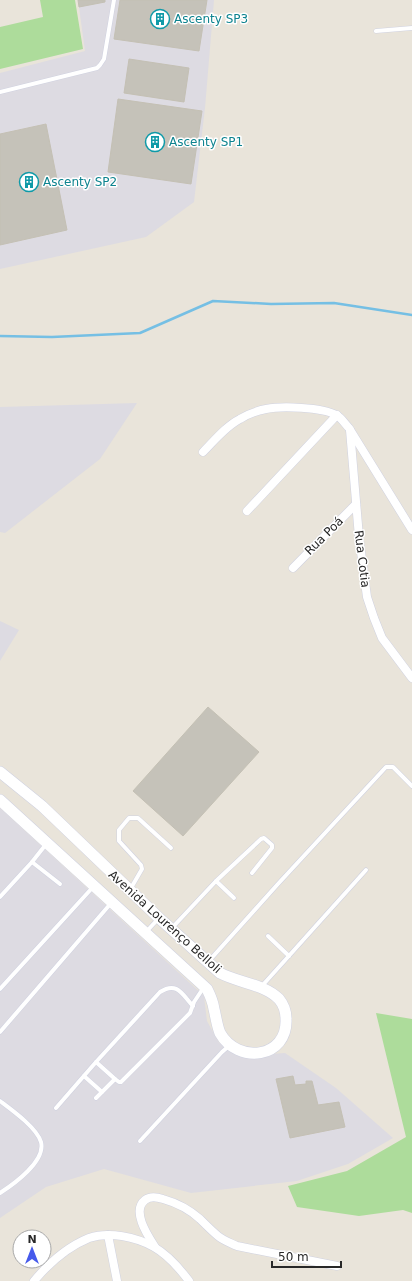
<svg xmlns="http://www.w3.org/2000/svg" width="412" height="1281" viewBox="0 0 412 1281" font-family="'DejaVu Sans',sans-serif">
	<style>
		.industrial { fill: #dddbe2 }
		.green { fill: #addc9b }
		.lines { fill: none; stroke-linecap: round; stroke-linejoin: round }
		.stream { stroke: #75bfe4; stroke-width: 2.5 }
		.building { fill: #c5c2b9; stroke: #c4c0b4 }
		.lane-casing { stroke: #d0d2e0; stroke-width: 5 }
		.street-casing { stroke: #d0d2e0; stroke-width: 9 }
		.secondary-casing { stroke: #d0d2e0; stroke-width: 12 }
		.lane { stroke: #fff; stroke-width: 4 }
		.street { stroke: #fff; stroke-width: 8 }
		.secondary { stroke: #fff; stroke-width: 11 }
		.labels { text-anchor: middle; dominant-baseline: central; stroke-width: 3; stroke-linejoin: round; paint-order: stroke }
		.culture-label { font-size: 12px; fill: #0d838f; stroke: #fff; text-anchor: start }
		.street-label { font-size: 12px; fill: #282828; stroke: #fff }
	</style>
	<rect width="100%" height="100%" fill="#e9e4da"/>
	<g class="industrial">
		<path d="M78 0H214L205 108 194 202 146 237 0 269V73L85 51Z"/>
		<path d="M137 403 100 459 5 533 0 532V407Z"/>
		<path d="M0 621 19 630 0 661Z"/>
		<path d="M0 808 204 996 207 1021 219 1043 242 1056 285 1053 336 1088 393 1138 348 1164 297 1181 191 1193 104 1169 46 1187 0 1218Z"/>
	</g>
	<g class="green">
		<path d="M40 0H75L83 49 0 69V27L43 17Z"/>
		<path d="M376 1013 412 1019V1213L403 1210 359 1216 297 1207 288 1186 347 1171 406 1137Z"/>
	</g>
	<g class="lines">
		<path class="stream" d="M0 336 52 337 140 333 213 301 271 304 334 303 412 315"/>
	</g>
	<g class="building">
		<path d="M78 0H105V2L79 7Z"/>
		<path d="M120 0H207L199 51 114 39Z"/>
		<path d="M129 59 189 68 184 102 124 93Z"/>
		<path d="M118 99 202 111 191 184 108 172Z"/>
		<path d="M46 124 67 230 0 245V134Z"/>
		<path d="M208 707 259 752 183 836 133 791Z"/>
		<path d="M293 1076 295 1085 306 1084V1081H312L318 1105 339 1102 345 1127 290 1138 276 1079Z"/>
	</g>
	<g class="lines">
		<g class="lane-casing">
			<g id="lane">
				<path d="M376 31 412 28"/>
				<path d="M0 92 97 68 100 65 104 59 114 0"/>
				<path d="M47 843 32 862 60 884"/>
				<path d="M216 881 234 898"/>
				<path d="M131 888 142 869 141 865 119 841V830L129 818H138L171 848"/>
				<path d="M0 897 32 862"/>
				<path d="M171 929 216 881 261 839 264 838 272 845V848L252 873"/>
				<path d="M146 932 159 918"/>
				<path d="M268 936 289 956"/>
				<path d="M208 962 277 885 386 767H393L412 786"/>
				<path d="M261 987 366 870"/>
				<path d="M0 989 93 887"/>
				<path d="M0 1032 112 902"/>
				<path d="M96 1062 115 1079"/>
				<path d="M84 1076 102 1092"/>
				<path d="M96 1098 115 1079 119 1082H121L190 1013 194 1002 204 987"/>
				<path d="M0 1101C12 1110 37 1128 41 1142 46 1161 14 1184 0 1193"/>
				<path d="M56 1108 96 1062 160 992C177 981 182 994 193 1006"/>
				<path d="M140 1141 222 1052 230 1045"/>
			</g>
		</g>
		<g class="street-casing">
			<g id="street">
				<path d="M350 430 359 537 367 597 374 618 382 638 412 678"/>
				<path d="M203 452C214 441 226 426 240 419 248 414 256 411 266 409 281 406 322 407 336 415 341 417 345 424 349 428L412 530"/>
				<path d="M247 511 337 415"/>
				<path d="M293 568 356 504"/>
				<path d="M108 1235 117 1281"/>
				<path d="M155 1247C148 1236 131 1211 145 1200 150 1196 157 1197 163 1199 177 1203 189 1209 200 1219 206 1225 212 1231 218 1236 224 1241 231 1243 237 1246L337 1266"/>
				<path d="M34 1281C49 1263 67 1247 89 1238 109 1231 136 1237 154 1247 168 1255 180 1269 189 1281"/>
			</g>
		</g>
		<g class="secondary-casing">
			<path id="secondary" d="M0 772 42 806 159 918 220 973C239 983 264 984 279 999 284 1005 286 1011 286 1019 288 1058 238 1065 220 1033 217 1026 216 1017 214 1009 213 1002 210 995 207 989L0 800"/>
		</g>
		<use href="#lane" class="lane"/>
		<use href="#street" class="street"/>
		<use href="#secondary" class="secondary"/>
	</g>
	<defs>
		<g id="building-ring" transform="scale(1)"><circle r="9.5" fill="#fff" stroke="#0f9aa8" stroke-width="1.5"/><path d="M-4-6H4V6H1V3H-1V6H-4ZM-2.5-4.3h1.7v1.8h-1.7ZM.8-4.3h1.7v1.8H.8ZM-2.5-1h1.7V.8h-1.7ZM.8-1h1.7V.8H.8Z" fill="#0f9aa8"/></g>
	</defs>
	<g fill-rule="evenodd">
		<use href="#building-ring" x="160" y="19"/>
		<use href="#building-ring" x="155" y="142"/>
		<use href="#building-ring" x="29" y="182"/>
	</g>
	<g class="labels">
		<g class="culture-label">
			<text x="174" y="19">Ascenty SP3</text>
			<text x="169" y="142">Ascenty SP1</text>
			<text x="43" y="182">Ascenty SP2</text>
		</g>
		<g class="street-label">
			<text transform="translate(324 536) rotate(-45)">Rua Poá</text>
			<text transform="translate(362 559) rotate(83)">Rua Cotia</text>
			<text transform="translate(165 922) rotate(42)">Avenida Lourenço Belloli</text>
		</g>
	</g>
	<g transform="translate(32 1249)"><circle r="19" fill="#ffffff" stroke="#a9a9a9"/>
	<path d="M0-3L7 15L0 10L-7 15Z" fill="#465aeb"/>
	<text y="-6" font-size="11" font-weight="bold" text-anchor="middle" fill="#282828">N</text>
	</g>
	<path d="M272 1261v6h69v-6" fill="none" stroke="#282828" stroke-width="2"/>
	<text x="278" y="1261" font-size="12" fill="#282828" stroke="#ffffff" stroke-width="3" paint-order="stroke">50 m</text>
</svg>
